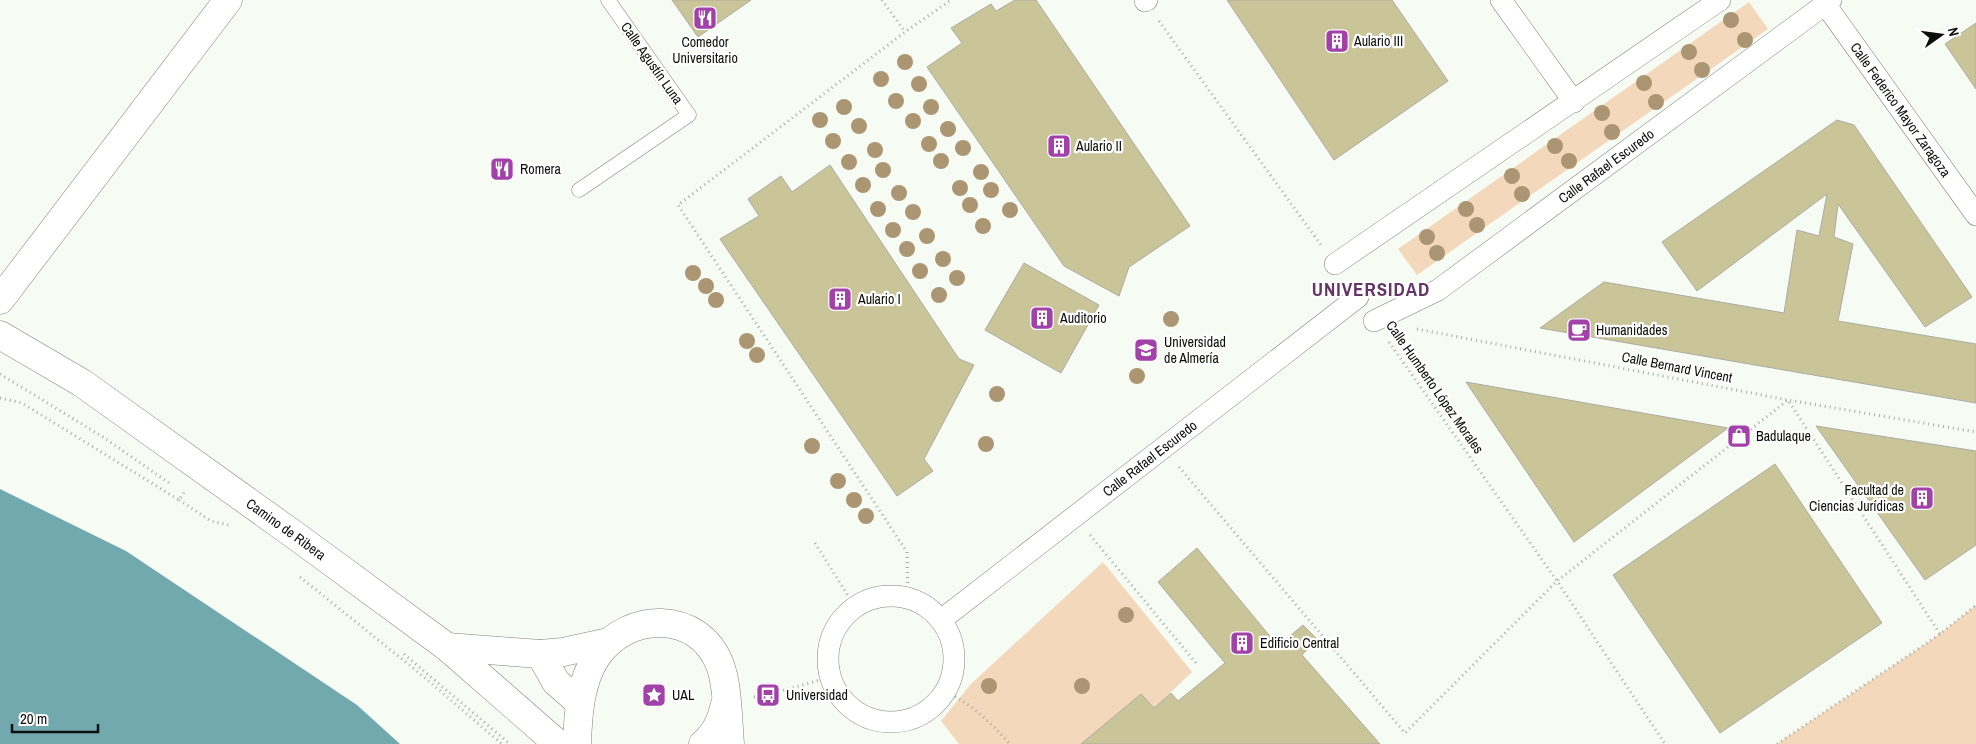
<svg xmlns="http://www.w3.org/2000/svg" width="1976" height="744" viewBox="0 0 1976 744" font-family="'Archivo Narrow',sans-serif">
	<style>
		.green { fill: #f4d8bc }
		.water { fill: #71a9af }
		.building { fill: #cac598; stroke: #acaba3 }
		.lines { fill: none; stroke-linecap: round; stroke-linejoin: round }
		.service-casing { stroke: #7f837d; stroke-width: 15 }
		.pedestrian-casing { stroke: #7f837d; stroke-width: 22 }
		.minor-casing { stroke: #7f837d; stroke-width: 29 }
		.tertiary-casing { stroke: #7f837d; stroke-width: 29 }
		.secondary-casing { stroke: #7f837d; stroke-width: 29 }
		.path { stroke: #a7aba5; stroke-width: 3; stroke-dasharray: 1 4; stroke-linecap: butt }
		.service { stroke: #fff; stroke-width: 14 }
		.pedestrian { stroke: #fff; stroke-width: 21 }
		.minor { stroke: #fff; stroke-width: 28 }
		.tertiary { stroke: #fff; stroke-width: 28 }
		.secondary { stroke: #fff; stroke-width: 28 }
		.tree { fill: #ab9572 }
		.labels { text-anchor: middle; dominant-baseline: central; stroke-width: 4.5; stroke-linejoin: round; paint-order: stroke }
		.poi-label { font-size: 14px; fill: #0d0f0c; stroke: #fff; text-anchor: start }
		.street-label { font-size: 14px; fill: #0d0f0c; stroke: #fff }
		.district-label { font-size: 19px; font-weight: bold; letter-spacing: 1px; fill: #643568; stroke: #fff }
	</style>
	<rect width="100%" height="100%" fill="#f6fbf4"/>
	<g class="green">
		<path d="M1749 2 1768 29 1417 275 1398 249Z"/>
		<path d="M1103 562 1192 672 1154 708 1141 694 1081 744H959L941 721 971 684Z"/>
		<path d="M1976 605V744H1777L1940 634Z"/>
	</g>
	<path class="water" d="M0 489 126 551 357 705 400 744H0Z"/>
	<g class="building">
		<path d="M672 0H751L698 37Z"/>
		<path d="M1015 0H1036L1190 226 1129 267 1119 296 1064 266 927 67 962 43 951 28 991 4 996 11Z"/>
		<path d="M1227 0H1392L1448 81 1334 160Z"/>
		<path d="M1976 23V89L1945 44Z"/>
		<path d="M1837 120 1854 125 1972 297 1925 327 1838 204 1834 237 1853 244 1838 321 1976 344V403L1540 328 1604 282 1784 313 1797 230 1819 236 1827 194 1697 291 1662 242Z"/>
		<path d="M830 165 959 359 974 365 924 459 933 471 897 496 720 239 759 216 748 199 781 176 792 192Z"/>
		<path d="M1024 263 1099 305 1061 373 985 330Z"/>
		<path d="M1466 382 1728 428 1574 542Z"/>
		<path d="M1816 426 1976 451V545L1925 580Z"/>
		<path d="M1775 464 1882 623 1720 733 1613 575Z"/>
		<path d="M1197 548 1278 646 1303 625 1317 639 1302 655 1380 744H1081L1141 694 1154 708 1171 693 1178 701 1225 663 1158 582Z"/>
	</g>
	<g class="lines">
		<g class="service-casing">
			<path id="service" d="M579 190 689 115 608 0"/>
		</g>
		<g class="pedestrian-casing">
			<g id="pedestrian">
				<path d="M1501 0 1574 102"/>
				<path d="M1145 1 1147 0"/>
				<path id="s1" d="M1825 4 1976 215"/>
				<path d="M1335 264 1720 0"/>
				<path id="s2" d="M1374 321 1438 290 1831 0"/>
				<circle cx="891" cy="659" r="63"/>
				<path id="s3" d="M941 620 1358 297"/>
			</g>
		</g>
		<g class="minor-casing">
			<path id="minor" d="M0 300 228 0"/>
		</g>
		<g class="tertiary-casing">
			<g id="tertiary">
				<path d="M447 647 540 654 563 652 609 642"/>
				<path d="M540 654 556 682 580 703"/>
				<path d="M577 744C578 715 580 681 597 656 628 611 699 610 720 665 728 686 728 721 730 744"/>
				<path d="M703 744C716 733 721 721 725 704"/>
			</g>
		</g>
		<g class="secondary-casing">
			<g id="secondary">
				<path id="s4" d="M0 335 82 383 296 536 447 647 558 744"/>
			</g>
		</g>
		<g class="path">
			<path d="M882 0 905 32"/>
			<path d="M1159 21 1321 245"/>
			<path d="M1417 329 1788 400 1976 432"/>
			<path d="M1389 342 1557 581 1665 744"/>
			<path d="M0 374 103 437 172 485"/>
			<path d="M0 398 22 403 179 500 185 491"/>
			<path d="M1179 467 1405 733 1557 581 1788 400 1940 634"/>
			<path d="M179 500 211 521 229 525"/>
			<path d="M1090 535 1196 663"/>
			<path d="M815 543 855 607"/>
			<path d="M300 577 418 672 502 744"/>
			<path d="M908 598 907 552 678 205 905 32 951 0"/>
			<path d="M404 654 510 744"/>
			<path d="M946 692C972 704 991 723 1010 744"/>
			<path d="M754 697 768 695 830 677"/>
			<path d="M1777 744 1940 634 1976 605"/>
		</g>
		<use href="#service" class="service"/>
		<use href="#pedestrian" class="pedestrian"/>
		<use href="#minor" class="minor"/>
		<use href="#tertiary" class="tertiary"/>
		<use href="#secondary" class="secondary"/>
	</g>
	<g class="tree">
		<circle cx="1731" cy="20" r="8"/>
		<circle cx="1745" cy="40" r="8"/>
		<circle cx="1689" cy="52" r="8"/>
		<circle cx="905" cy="62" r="8"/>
		<circle cx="1702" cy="70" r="8"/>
		<circle cx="881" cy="79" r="8"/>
		<circle cx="1644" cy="83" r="8"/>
		<circle cx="919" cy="84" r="8"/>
		<circle cx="896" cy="101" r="8"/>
		<circle cx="1656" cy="102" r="8"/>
		<circle cx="844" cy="107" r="8"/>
		<circle cx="931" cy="107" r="8"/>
		<circle cx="1602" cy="113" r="8"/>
		<circle cx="820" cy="120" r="8"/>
		<circle cx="913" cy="121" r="8"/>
		<circle cx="859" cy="126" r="8"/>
		<circle cx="948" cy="129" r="8"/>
		<circle cx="1612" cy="132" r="8"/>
		<circle cx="833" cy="141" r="8"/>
		<circle cx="929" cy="144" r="8"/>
		<circle cx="1555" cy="146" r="8"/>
		<circle cx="963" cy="148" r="8"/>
		<circle cx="875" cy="150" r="8"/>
		<circle cx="941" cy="161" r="8"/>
		<circle cx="1569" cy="161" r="8"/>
		<circle cx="849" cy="162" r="8"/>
		<circle cx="883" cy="170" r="8"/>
		<circle cx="981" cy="172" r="8"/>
		<circle cx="1512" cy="176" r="8"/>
		<circle cx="863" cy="185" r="8"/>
		<circle cx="960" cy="188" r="8"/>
		<circle cx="991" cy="190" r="8"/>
		<circle cx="899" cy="193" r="8"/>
		<circle cx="1522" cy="194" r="8"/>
		<circle cx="970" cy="205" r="8"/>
		<circle cx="878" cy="209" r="8"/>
		<circle cx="1466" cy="209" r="8"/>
		<circle cx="1010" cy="210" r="8"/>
		<circle cx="913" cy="212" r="8"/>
		<circle cx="1477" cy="225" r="8"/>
		<circle cx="983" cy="226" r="8"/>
		<circle cx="893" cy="230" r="8"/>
		<circle cx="927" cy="236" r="8"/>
		<circle cx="1427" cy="237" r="8"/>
		<circle cx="907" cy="249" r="8"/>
		<circle cx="1437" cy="253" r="8"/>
		<circle cx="943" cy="259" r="8"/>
		<circle cx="920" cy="271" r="8"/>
		<circle cx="693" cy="273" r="8"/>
		<circle cx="957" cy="278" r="8"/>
		<circle cx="706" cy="286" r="8"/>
		<circle cx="939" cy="295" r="8"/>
		<circle cx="716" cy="300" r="8"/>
		<circle cx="1171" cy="319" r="8"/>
		<circle cx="747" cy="341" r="8"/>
		<circle cx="757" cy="355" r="8"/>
		<circle cx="1137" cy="376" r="8"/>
		<circle cx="997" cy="394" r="8"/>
		<circle cx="986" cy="444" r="8"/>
		<circle cx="812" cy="446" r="8"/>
		<circle cx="838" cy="481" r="8"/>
		<circle cx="854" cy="500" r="8"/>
		<circle cx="866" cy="516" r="8"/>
		<circle cx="1126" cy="615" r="8"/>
		<circle cx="989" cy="686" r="8"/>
		<circle cx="1082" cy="686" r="8"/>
	</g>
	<defs>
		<g id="restaurant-square" transform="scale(1.25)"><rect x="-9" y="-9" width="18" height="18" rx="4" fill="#a141a9" stroke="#fff"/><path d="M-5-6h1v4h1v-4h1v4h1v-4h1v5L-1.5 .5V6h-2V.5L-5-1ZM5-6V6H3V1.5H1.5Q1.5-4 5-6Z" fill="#fff"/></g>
		<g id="building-square" transform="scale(1.25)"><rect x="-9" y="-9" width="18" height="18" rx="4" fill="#a141a9" stroke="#fff"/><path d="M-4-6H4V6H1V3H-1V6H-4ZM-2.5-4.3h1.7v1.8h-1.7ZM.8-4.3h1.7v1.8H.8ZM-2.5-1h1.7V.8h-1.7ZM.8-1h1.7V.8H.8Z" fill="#fff"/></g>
		<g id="cafe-square" transform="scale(1.25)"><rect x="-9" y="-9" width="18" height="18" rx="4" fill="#a141a9" stroke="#fff"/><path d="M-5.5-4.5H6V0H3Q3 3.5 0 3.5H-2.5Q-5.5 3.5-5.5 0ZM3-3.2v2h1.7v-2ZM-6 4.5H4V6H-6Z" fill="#fff"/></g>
		<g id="university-square" transform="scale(1.25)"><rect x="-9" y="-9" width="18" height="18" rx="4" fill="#a141a9" stroke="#fff"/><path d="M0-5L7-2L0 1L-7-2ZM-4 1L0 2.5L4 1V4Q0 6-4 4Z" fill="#fff"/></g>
		<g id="shop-square" transform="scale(1.25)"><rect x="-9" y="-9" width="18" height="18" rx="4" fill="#a141a9" stroke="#fff"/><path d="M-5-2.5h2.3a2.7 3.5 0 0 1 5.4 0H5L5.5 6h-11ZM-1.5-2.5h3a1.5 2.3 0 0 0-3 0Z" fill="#fff"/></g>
		<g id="sight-square" transform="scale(1.25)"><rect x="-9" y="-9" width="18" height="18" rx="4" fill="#a141a9" stroke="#fff"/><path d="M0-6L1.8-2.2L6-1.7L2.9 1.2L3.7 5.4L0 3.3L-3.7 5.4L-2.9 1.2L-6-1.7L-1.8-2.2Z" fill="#fff"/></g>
		<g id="bus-square" transform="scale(1.25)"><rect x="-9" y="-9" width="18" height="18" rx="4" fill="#a141a9" stroke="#fff"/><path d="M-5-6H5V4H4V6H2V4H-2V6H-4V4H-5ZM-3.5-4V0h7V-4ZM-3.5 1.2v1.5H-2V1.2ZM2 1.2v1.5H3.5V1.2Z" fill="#fff"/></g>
	</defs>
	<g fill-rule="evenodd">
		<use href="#restaurant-square" x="705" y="18"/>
		<use href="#building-square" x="1337" y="41"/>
		<use href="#building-square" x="1059" y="146"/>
		<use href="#restaurant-square" x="502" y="169"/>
		<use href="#building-square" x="840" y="299"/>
		<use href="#building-square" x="1042" y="318"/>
		<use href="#cafe-square" x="1579" y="330"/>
		<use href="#university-square" x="1146" y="350"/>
		<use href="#shop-square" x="1739" y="436"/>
		<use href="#building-square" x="1922" y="498"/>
		<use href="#building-square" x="1242" y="643"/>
		<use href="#sight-square" x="654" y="695"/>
		<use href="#bus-square" x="768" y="695"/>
	</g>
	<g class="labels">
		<g class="poi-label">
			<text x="1354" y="41">Aulario III</text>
			<text x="705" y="42" text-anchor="middle">Comedor<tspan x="705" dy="16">Universitario</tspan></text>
			<text x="1076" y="146">Aulario II</text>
			<text x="520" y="169">Romera</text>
			<text x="858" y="299">Aulario I</text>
			<text x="1060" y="318">Auditorio</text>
			<text x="1596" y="330">Humanidades</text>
			<text x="1164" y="342">Universidad<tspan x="1164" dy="16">de Almería</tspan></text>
			<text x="1756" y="436">Badulaque</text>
			<text x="1904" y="490" text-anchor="end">Facultad de<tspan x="1904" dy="16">Ciencias Jurídicas</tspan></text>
			<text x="1260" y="643">Edificio Central</text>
			<text x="672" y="695">UAL</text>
			<text x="786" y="695">Universidad</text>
		</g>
		<g class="street-label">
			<text transform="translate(652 63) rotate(55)">Calle Agustín Luna</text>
			<text stroke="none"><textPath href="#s1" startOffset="130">Calle Federico Mayor Zaragoza</textPath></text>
			<text stroke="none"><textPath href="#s2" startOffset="280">Calle Rafael Escuredo</textPath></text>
			<text transform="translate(1677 367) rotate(11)">Calle Bernard Vincent</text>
			<text transform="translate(1435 387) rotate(55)">Calle Humberto López Morales</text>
			<text stroke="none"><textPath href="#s3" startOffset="264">Calle Rafael Escuredo</textPath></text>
			<text stroke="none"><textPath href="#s4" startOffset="346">Camino de Ribera</textPath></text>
		</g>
		<g class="district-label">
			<text x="1371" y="289">UNIVERSIDAD</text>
		</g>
	</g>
	<g transform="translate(1941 35) rotate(76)" stroke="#ffffff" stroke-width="4" paint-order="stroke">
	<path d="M0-4L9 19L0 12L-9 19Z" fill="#0d0f0c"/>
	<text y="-8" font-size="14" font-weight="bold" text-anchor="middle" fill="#0d0f0c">N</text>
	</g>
	<path d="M12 724v8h86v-8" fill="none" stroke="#0d0f0c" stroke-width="2.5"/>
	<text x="20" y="724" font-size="15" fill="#0d0f0c" stroke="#ffffff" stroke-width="4" paint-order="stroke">20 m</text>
</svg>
